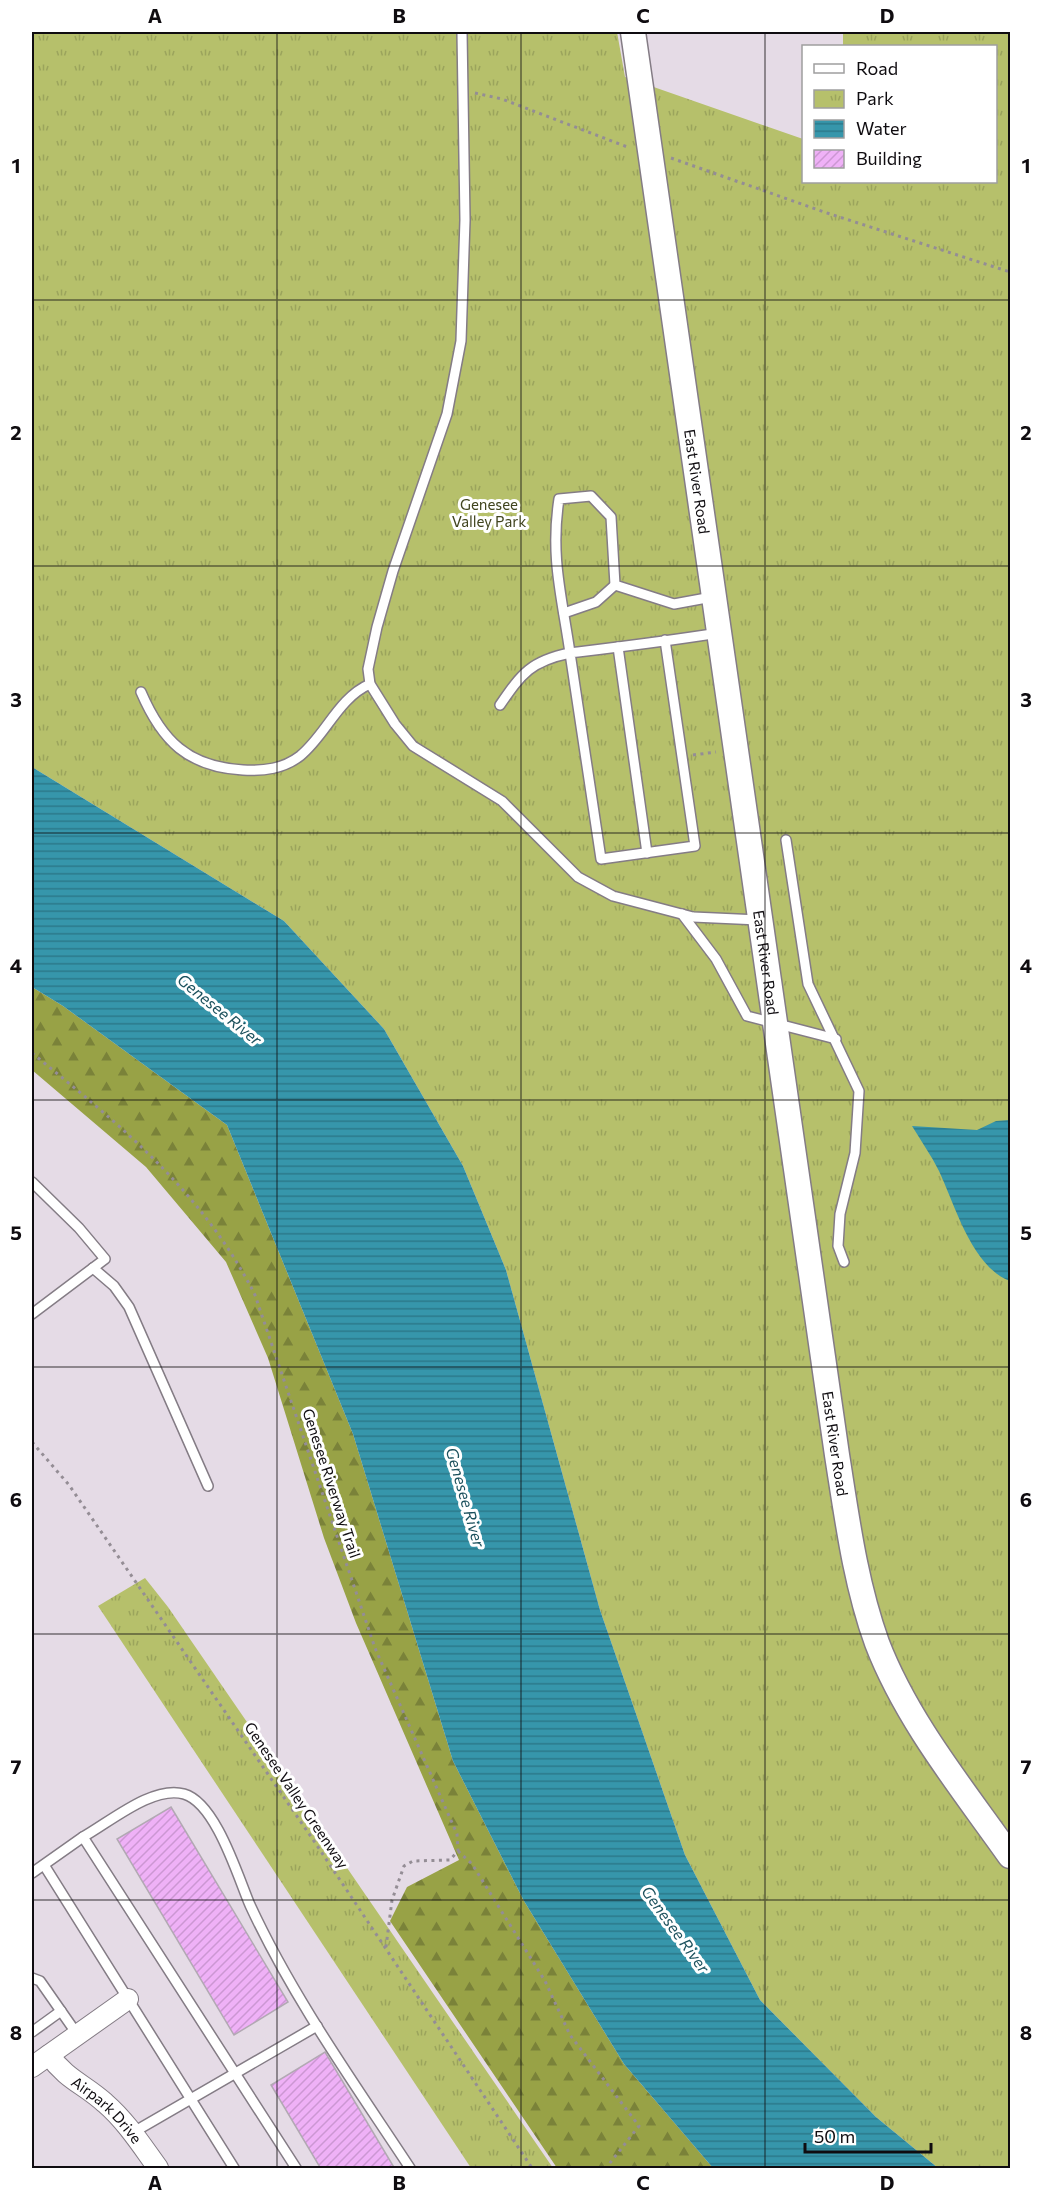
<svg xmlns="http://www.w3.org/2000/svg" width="1042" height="2200" viewBox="0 0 1042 2200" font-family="Commissioner,sans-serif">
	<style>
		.forest { fill: url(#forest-firs) }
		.park { fill: url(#park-tufts) }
		.water { fill: url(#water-rules) }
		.building { fill: url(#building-hatch); stroke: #b2a9b3; stroke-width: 1.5 }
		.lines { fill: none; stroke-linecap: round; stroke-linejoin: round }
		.service-casing { stroke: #847c85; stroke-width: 12 }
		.minor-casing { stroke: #847c85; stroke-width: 22 }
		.tertiary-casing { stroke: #847c85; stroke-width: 27 }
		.path { stroke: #948d95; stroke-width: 3; stroke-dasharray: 3 4.5; stroke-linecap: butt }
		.service { stroke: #fff; stroke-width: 9 }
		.minor { stroke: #fff; stroke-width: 20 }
		.tertiary { stroke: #fff; stroke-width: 24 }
		.grid { fill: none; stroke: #0f0c10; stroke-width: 1.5; stroke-opacity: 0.55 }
		.labels { text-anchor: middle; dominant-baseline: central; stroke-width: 6; stroke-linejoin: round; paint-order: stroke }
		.street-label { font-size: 15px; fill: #0f0c10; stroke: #fff }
		.park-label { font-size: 15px; fill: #40441e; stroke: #fff }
		.water-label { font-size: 16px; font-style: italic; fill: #1c515d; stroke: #fff }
		.neatline { fill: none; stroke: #0f0c10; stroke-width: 2 }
		.grid-label { font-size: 20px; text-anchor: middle; font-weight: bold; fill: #0f0c10 }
	</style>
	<defs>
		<pattern id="forest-firs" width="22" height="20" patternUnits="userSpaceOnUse" patternTransform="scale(1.5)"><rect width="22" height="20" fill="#98a246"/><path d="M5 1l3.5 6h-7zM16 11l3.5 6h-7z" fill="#7a8239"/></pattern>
		<pattern id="park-tufts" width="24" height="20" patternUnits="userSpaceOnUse" patternTransform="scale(1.5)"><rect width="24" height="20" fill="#b6c06b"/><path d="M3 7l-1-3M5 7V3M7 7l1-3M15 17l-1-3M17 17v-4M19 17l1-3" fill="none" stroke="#9ba45c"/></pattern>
		<pattern id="water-rules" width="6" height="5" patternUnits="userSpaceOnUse" patternTransform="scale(1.5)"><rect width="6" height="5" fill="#3696ab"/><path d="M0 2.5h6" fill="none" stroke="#2c798a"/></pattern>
		<pattern id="building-hatch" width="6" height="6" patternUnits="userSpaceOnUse" patternTransform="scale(1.5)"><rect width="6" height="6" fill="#efb1f7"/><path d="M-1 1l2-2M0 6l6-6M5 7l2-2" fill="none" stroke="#cc97d3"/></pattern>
	</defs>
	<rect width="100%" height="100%" fill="#e5dbe6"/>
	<path class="forest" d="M32 987 63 1006 227 1125 353 1434 453 1761 524 1901 624 2064 713 2168H557L390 1921 407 1887 459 1860 356 1623 324 1538 268 1358 226 1262 146 1167 32 1070Z"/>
	<g class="park">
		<path d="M32 32H617L625 77 803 139 804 182H996V46H843V32H1010V2168H938L876 2117 760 2000 685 1855 600 1610 506 1270 463 1166 384 1029 284 921 32 767Z"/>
		<path d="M145 1578 168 1607 553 2168H471L98 1606Z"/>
	</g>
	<g class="water">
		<path d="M32 767 284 921 384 1029 463 1166 506 1270 600 1610 685 1855 760 2000 876 2117 938 2168H713L624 2064 524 1901 453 1761 353 1434 227 1125 63 1006 32 987Z"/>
		<path d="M1010 1120V1281C972 1267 955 1205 939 1171 931 1155 921 1141 912 1126L977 1130 996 1121Z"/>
	</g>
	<g class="building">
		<path d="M171 1807 288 2002 234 2035 117 1839Z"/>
		<path d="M325 2052 395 2169H321L271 2085Z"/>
	</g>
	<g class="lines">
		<g class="service-casing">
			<g id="service">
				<path d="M462 32 465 220 461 341 447 414 393 571 377 627 368 669 370 684 395 724 413 746 502 801 578 877 613 896 693 917 759 920"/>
				<path d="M564 613 596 602 615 585"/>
				<path d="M665 640 695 846 601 859 570 653C619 647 669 641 718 633"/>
				<path d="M618 647 647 853"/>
				<path d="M141 692C162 741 188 767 243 770 264 771 283 769 300 756 326 735 338 698 370 684"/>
				<path d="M500 705C522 673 531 661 570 653 562 597 550 557 559 499L591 496 611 517 615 585 674 604 712 597"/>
				<path d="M786 840 808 984 859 1091 855 1153 840 1214 838 1246 844 1262"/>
				<path d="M682 914 716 959 747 1016 836 1039"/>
				<path d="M32 1182 79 1228 105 1259 32 1314"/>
				<path d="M93 1268 114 1286 129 1307 208 1486"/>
				<path d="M83 1837C110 1822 153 1785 184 1794 216 1803 238 1877 250 1905 293 1998 354 2083 410 2168"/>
				<path d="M44 1865 234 2168"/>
				<path d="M32 1873 83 1837 296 2168"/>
				<path d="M32 1978 40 1981 77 2034"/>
				<path d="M32 2032 61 2011"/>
				<path d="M132 2133 317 2026"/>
			</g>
		</g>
		<g class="minor-casing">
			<g id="minor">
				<path id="s1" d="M49 2055C67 2080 84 2084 105 2103 126 2121 142 2146 158 2168"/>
				<path d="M32 2067 128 1999"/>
			</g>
		</g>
		<g class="tertiary-casing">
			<g id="tertiary">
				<path id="s2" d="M633 32 837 1455C847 1518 855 1582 877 1643 907 1721 962 1788 1010 1856"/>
			</g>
		</g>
		<g class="path">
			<path d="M475 93 502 99 630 148"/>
			<path d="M671 158 824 212 1010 272"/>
			<path d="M693 755 716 752"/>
			<path d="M32 1053C119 1124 203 1192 255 1295L375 1648 457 1834 458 1851 450 1860 413 1861 404 1866 392 1900 386 1947"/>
			<path d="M32 1442 69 1485 316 1844 532 2168"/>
			<path d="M458 1851 472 1864 545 1981 570 2035 639 2126 606 2168"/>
		</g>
		<use href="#service" class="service"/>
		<use href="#minor" class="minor"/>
		<use href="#tertiary" class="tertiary"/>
	</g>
	<path class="grid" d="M277 32V2168M521 32V2168M765 32V2168M32 300H1010M32 566H1010M32 833H1010M32 1100H1010M32 1367H1010M32 1634H1010M32 1900H1010"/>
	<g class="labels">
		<g class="street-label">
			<text stroke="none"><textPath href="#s2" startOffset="454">East River Road</textPath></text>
			<text stroke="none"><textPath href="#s2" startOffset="940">East River Road</textPath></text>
			<text stroke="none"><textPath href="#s2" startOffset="1426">East River Road</textPath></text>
			<text transform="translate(332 1483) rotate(72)">Genesee Riverway Trail</text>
			<text transform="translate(297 1795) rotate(56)">Genesee Valley Greenway</text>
			<text stroke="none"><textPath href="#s1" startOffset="80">Airpark Drive</textPath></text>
		</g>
		<g class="park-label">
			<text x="489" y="504">Genesee<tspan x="489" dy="17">Valley Park</tspan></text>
		</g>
		<g class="water-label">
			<text transform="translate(220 1009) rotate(39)">Genesee River</text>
			<text transform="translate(466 1497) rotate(74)">Genesee River</text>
			<text transform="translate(676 1929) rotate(54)">Genesee River</text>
		</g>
	</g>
	<rect width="1042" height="2200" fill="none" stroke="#ffffff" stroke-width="66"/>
	<rect x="802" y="45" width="195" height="138" fill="#ffffff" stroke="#9f9e9f" stroke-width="1.5"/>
	<rect x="814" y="64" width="30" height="9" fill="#ffffff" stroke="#9f9e9f" stroke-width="1.5"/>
	<text x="856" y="75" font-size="18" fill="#0f0c10">Road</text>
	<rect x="814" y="90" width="30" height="18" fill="url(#park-tufts)" stroke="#9f9e9f" stroke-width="1.5"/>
	<text x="856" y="105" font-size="18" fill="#0f0c10">Park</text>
	<rect x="814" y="120" width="30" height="18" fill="url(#water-rules)" stroke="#9f9e9f" stroke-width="1.5"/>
	<text x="856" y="135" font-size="18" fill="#0f0c10">Water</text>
	<rect x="814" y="150" width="30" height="18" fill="url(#building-hatch)" stroke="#9f9e9f" stroke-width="1.5"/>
	<text x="856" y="165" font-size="18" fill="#0f0c10">Building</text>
	<path d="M805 2143v9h126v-9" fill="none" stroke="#0f0c10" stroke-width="3"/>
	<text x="814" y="2143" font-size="18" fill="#0f0c10" stroke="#ffffff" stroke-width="4.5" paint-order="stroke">50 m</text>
	<rect x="33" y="33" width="976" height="2134" class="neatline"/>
	<g class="grid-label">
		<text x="155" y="23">A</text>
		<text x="399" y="23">B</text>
		<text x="643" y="23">C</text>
		<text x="887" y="23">D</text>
		<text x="16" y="173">1</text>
		<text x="1026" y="173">1</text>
		<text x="16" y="440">2</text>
		<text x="1026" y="440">2</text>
		<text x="16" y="707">3</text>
		<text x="1026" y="707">3</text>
		<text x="16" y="973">4</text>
		<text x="1026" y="973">4</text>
		<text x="16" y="1240">5</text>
		<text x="1026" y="1240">5</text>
		<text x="16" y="1507">6</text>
		<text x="1026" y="1507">6</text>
		<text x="16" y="1774">7</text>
		<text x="1026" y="1774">7</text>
		<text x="16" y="2040">8</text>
		<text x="1026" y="2040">8</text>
		<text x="155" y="2190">A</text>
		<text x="399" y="2190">B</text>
		<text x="643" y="2190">C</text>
		<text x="887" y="2190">D</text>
	</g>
</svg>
